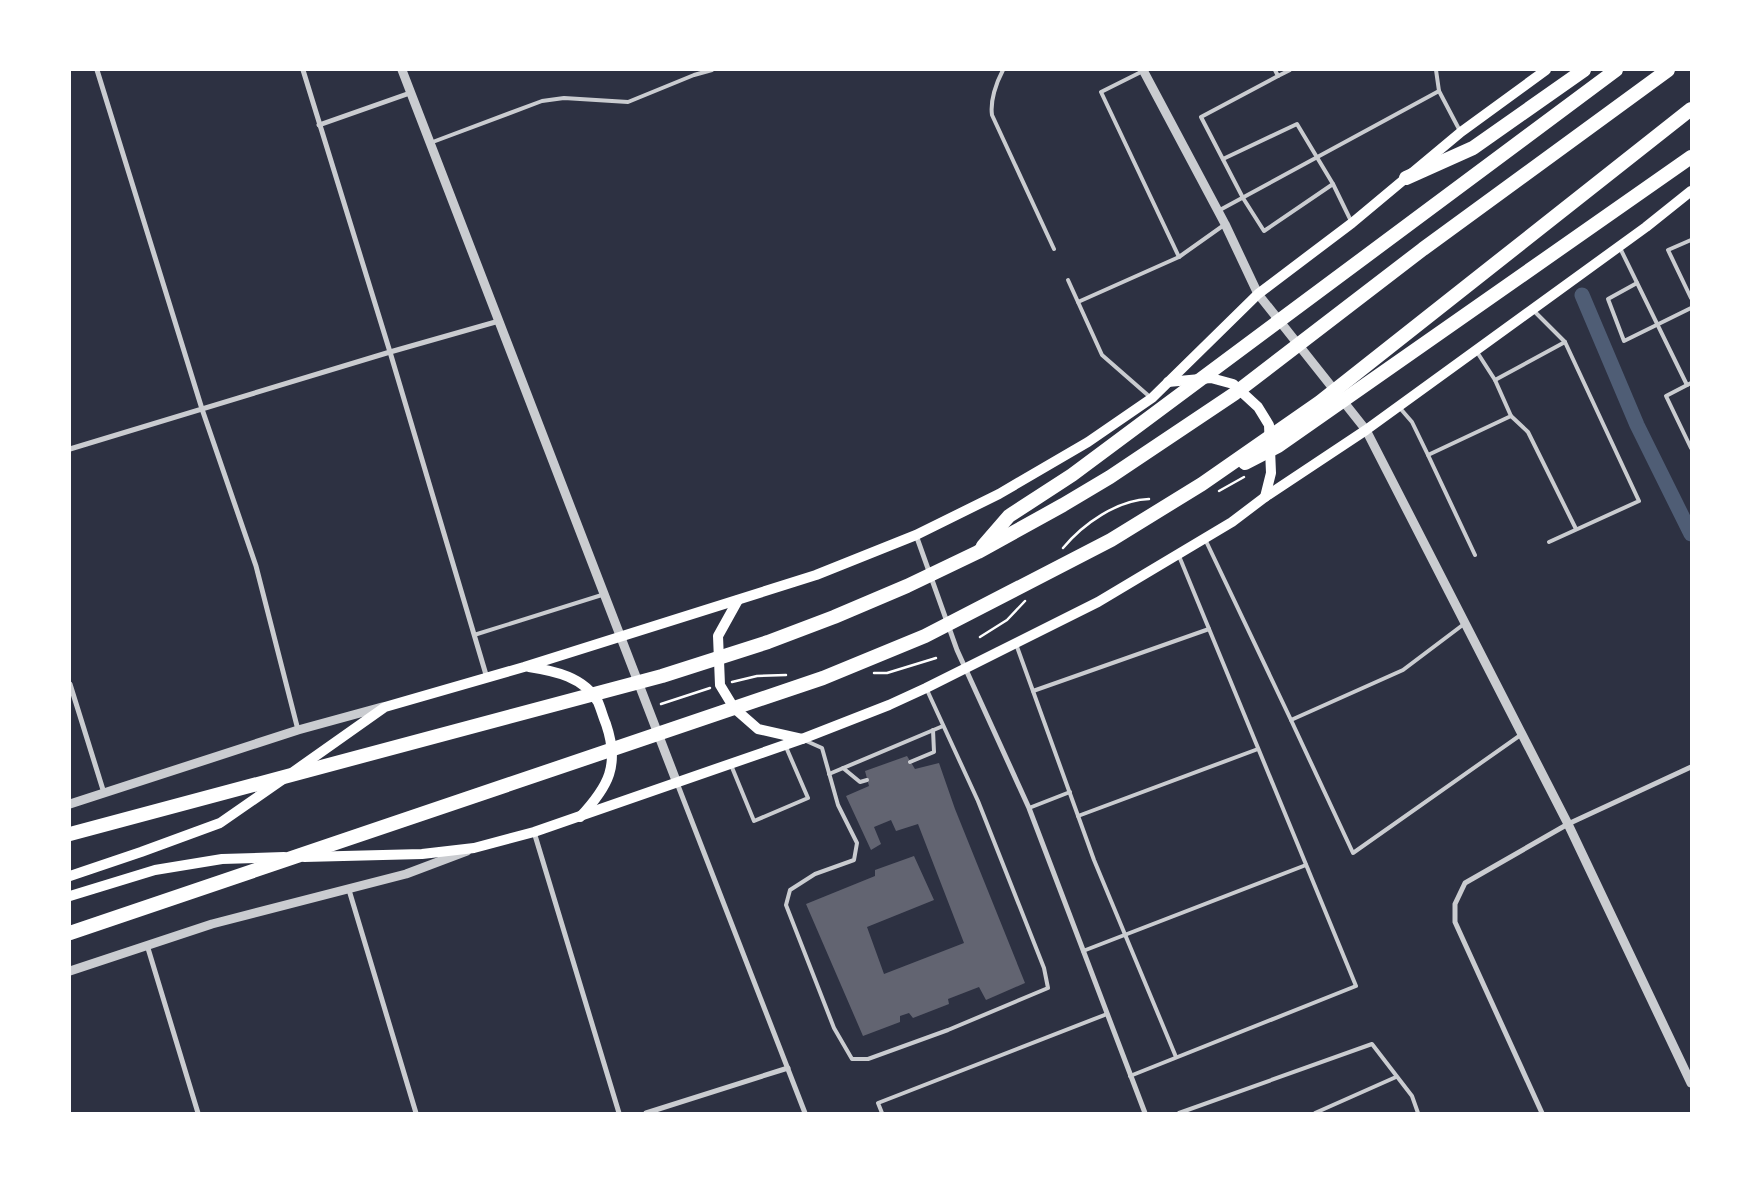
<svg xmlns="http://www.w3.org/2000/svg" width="1761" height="1183" viewBox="0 0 1761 1183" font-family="Montserrat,sans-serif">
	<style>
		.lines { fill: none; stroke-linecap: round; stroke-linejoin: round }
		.canal { stroke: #4f5d75; stroke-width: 15 }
		.building { fill: #626471 }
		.path { stroke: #fff; stroke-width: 2.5 }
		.service { stroke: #caccd0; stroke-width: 4 }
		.minor { stroke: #caccd0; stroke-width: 5 }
		.tertiary { stroke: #caccd0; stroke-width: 9 }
		.secondary { stroke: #fff; stroke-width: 10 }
		.motorway { stroke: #fff; stroke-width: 14 }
	</style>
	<rect width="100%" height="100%" fill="#2d3142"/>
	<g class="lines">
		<path class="canal" d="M1582 295 1637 425 1691 534"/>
	</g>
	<path class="building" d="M907 756 915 769 939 763 955 809 1025 983 986 1000 979 987 948 999 949 1004 913 1018 909 1013 900 1016V1022L863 1036 806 904 875 876V870L914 856 934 900 867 927 884 974 964 943 918 824 896 831 891 820 874 827 881 844 871 850 846 796 869 786 865 771Z"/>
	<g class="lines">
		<g class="path">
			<path d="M1219 491 1244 477"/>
			<path d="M1063 548C1083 524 1117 500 1149 499"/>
			<path d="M980 637 1007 620 1025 601"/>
			<path d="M874 673H887L936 658"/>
			<path d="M732 682 757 676 786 675"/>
			<path d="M661 704 710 688"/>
		</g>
		<g class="service">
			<path d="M1003 70C996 83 990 101 992 115L1054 249"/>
			<path d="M1275 70 1278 76 1201 117 1243 198 1264 231 1333 184"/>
			<path d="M1436 70 1439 91"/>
			<path d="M1143 71 1101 92 1179 257"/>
			<path d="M1278 76 1290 70"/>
			<path d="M430 143 542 101 564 98 628 102 694 75 712 70"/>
			<path d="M1223 159 1297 124 1333 184 1352 223"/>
			<path d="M1218 211 1439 91 1460 131"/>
			<path d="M1691 240 1668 250 1691 298"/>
			<path d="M1620 248 1687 385"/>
			<path d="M1068 280 1078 302"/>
			<path d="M1637 283 1608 299 1624 341 1691 308"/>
			<path d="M1534 311 1565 342 1639 501 1549 542"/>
			<path d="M1495 380 1565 342"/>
			<path d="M1691 383 1666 396 1691 448"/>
			<path d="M1150 397 1102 355 1078 302 1179 257 1224 225"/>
			<path d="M1399 407 1412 422 1428 455 1511 416 1495 380 1477 352"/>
			<path d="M1511 416 1528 432 1576 529"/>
			<path d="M1428 455 1475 555"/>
			<path d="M1205 539 1291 720"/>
			<path d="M1464 624 1403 670 1291 720 1353 853 1522 734"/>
			<path d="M474 635 605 594"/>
			<path d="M1016 644 1094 860 1176 1057"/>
			<path d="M1033 691 1209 629"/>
			<path d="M804 740 822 748 838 805 857 843 854 860 815 874 790 890 786 905 834 1028 852 1059H868L948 1030 1048 988 1044 968 978 801 927 690"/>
			<path d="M910 762 934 752 933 730"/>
			<path d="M731 765 754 821 808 798 786 747"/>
			<path d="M843 768 860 782 867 780"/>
			<path d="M829 774 943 726"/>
			<path d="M1029 808 1070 792"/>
			<path d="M1078 816 1258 749"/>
			<path d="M1083 951 1306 865"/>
			<path d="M1130 1076 1356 986 1179 556"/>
			<path d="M882 1113 878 1103 1107 1014"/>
			<path d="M1179 1113 1372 1044 1412 1096 1418 1113"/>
			<path d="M1315 1113 1396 1077"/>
		</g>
		<g class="minor">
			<path d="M97 70 202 409 256 566 298 730"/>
			<path d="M303 70 390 352 487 678"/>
			<path d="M319 125 410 93"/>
			<path d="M70 449 390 352 499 321"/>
			<path d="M916 535 957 650 1029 808 1145 1113"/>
			<path d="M70 684 104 793"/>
			<path d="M677 783 805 1113"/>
			<path d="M534 832 619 1113"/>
			<path d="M349 890 416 1113"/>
			<path d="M147 945 198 1113"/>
			<path d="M646 1113 788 1068"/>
			<path d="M1542 1113 1455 922V904L1465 883 1568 824 1691 767"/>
		</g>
		<g class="tertiary">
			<path d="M402 70 677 783"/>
			<path d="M1143 70 1225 224 1258 294 1366 430 1568 824 1691 1083"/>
			<path d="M70 804 298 730 382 707"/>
			<path d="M70 971 212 924 406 874 467 851"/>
		</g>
		<g class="secondary">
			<path d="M1168 382 1211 378 1233 384 1258 407 1269 425 1271 473 1265 497"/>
			<path d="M738 600 718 636 720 685 734 708 758 729 802 739"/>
			<path d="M529 667C555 671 584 677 598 702 601 709 603 717 606 724 620 765 609 786 580 817"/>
			<path d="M293 772 385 707 524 667 816 575 916 535 999 494 1088 442 1152 398 1258 294 1352 223 1461 132 1546 70"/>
			<path d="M304 857 422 854 474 848 534 832 802 739 889 705 926 688 1098 602 1232 522 1265 497 1366 430 1646 227 1691 191"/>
			<path d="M70 876 141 852 220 823 282 780"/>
			<path d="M70 896 155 870 222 859 284 857"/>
		</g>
		<g class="motorway">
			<path d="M1406 178 1473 148 1584 70"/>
			<path d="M1245 463 1278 446 1691 157"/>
			<path d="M983 546 1009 516 1072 475 1616 70"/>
			<path d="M70 834 662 676 768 642 834 617 907 586 978 552 1063 505 1110 477 1234 394 1423 249 1668 70"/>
			<path d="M70 933 823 678 925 636 1111 540 1202 484 1320 402 1691 109"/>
		</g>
	</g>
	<rect width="1761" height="1183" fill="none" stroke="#ffffff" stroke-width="142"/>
</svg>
